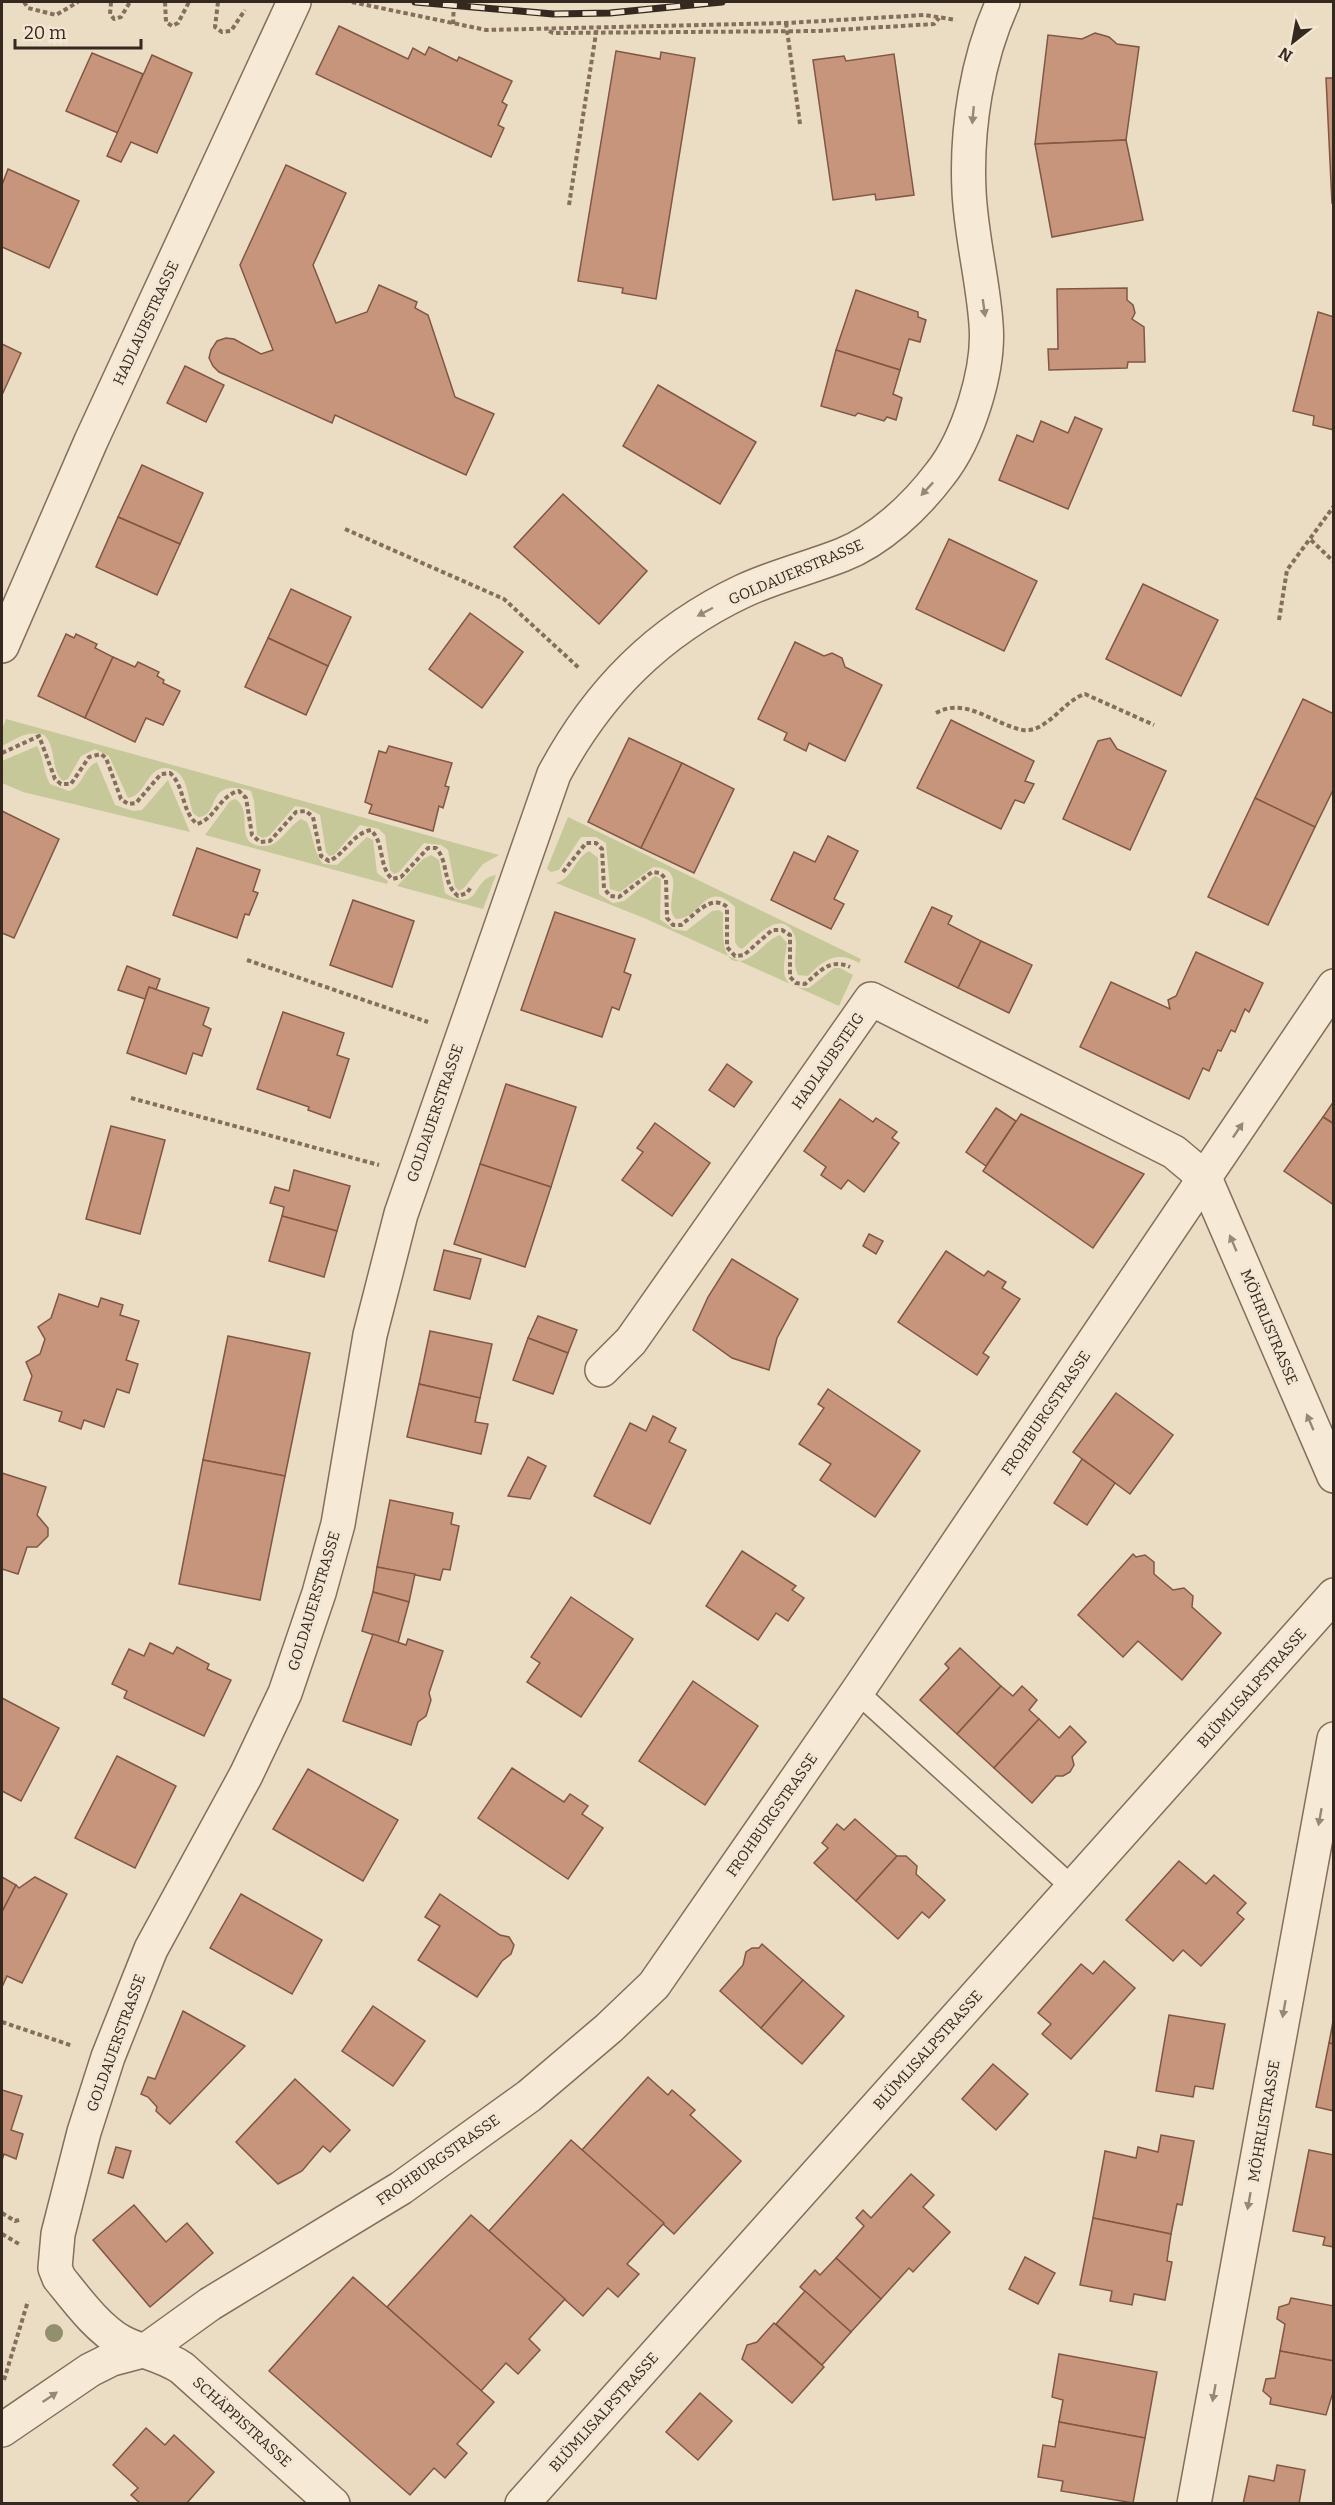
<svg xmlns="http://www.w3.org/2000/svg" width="1335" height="2505" viewBox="0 0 1335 2505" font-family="Bitter,serif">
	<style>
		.green { fill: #c6c899 }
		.building { fill: #c6957c; stroke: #815743; stroke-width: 1.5 }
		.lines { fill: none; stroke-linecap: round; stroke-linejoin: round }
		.lane-casing { stroke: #846e5c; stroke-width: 24 }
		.street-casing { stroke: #846e5c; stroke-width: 36 }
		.path { stroke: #846e5c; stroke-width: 4; stroke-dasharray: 4.5 3; stroke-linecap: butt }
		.lane { stroke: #f6ead6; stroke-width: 21 }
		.street { stroke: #f6ead6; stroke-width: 33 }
		.rail-casing { stroke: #35281f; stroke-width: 7 }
		.rail { stroke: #f3e7d3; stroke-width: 4.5; stroke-dasharray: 14; stroke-linecap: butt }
		.tree { fill: #928f6e }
		.oneway { fill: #96897a }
		.labels { text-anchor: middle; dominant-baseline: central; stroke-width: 6; stroke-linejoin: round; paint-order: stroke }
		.street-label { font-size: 15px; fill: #35281f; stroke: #f3e7d3 }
	</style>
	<rect width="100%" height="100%" fill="#ebdcc4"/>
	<g class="green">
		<path d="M6 719 499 855 483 864 464 888 459 891 455 887 448 850 441 845 424 843 399 872 394 874 390 870 385 835 379 829 360 825 334 855 329 856 326 852 320 815 307 808 295 806 269 836 263 838 257 835 254 801 251 791C204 776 221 817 198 817L193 813C189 802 188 787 182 777 179 773 176 771 171 769 147 762 147 796 128 798L109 756 95 749 81 756 68 779 63 781C50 770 57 747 44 735 25 730 17 739 2 746V729Z"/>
		<path d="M37 746C44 758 43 772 50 784L69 791C83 786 84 767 97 762L115 805 133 811 142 810 168 780 190 832 23 792 2 783V761Z"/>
		<path d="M235 799C255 809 232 846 263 846 280 847 287 827 301 819L307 822C314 836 313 852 323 864L337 865 367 837 373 840 377 873 388 881 387 884 205 835 230 801Z"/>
		<path d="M568 817 861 959 859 963C837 950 823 960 808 976L798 975C793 966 796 954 796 943 796 937 793 931 789 927 775 914 753 940 742 949L738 947 735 942V907C705 878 702 919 676 919 660 904 692 869 653 867L620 892 610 889 606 843 596 837H581L559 870 551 872 547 869 548 866Z"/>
		<path d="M589 851 598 858 599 894 613 903 624 901 655 876 661 879 660 919 673 929 686 931 712 911 719 910 723 913C723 931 719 978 753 955 763 948 769 939 780 935L787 943C784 966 776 989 809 988L834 968H840L853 975 839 1006 644 918 556 883C573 878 574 859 589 851Z"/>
		<path d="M431 855 439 860 445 893C481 915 471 878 496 875L483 909 397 886 423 859Z"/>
	</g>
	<g class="building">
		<path d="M339 26 408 59 413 48 425 55 429 47 457 61 459 57 512 81 502 102 507 105 498 125 504 128 491 157 316 74Z"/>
		<path d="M1095 33 1109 37 1117 44 1139 47 1126 140 1035 144 1048 35 1082 39Z"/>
		<path d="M616 51 660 59 661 52 695 58 656 299 622 293 623 288 578 281Z"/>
		<path d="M92 53 143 74 118 133 66 111Z"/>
		<path d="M894 54 914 195 876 200 875 194 833 200 813 60 844 56 846 61Z"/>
		<path d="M152 55 192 73 157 153 131 142 121 162 107 156Z"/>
		<path d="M1326 78H1334V203H1332Z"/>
		<path d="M1126 140 1143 220 1052 237 1035 144Z"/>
		<path d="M286 165 346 193 313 265 336 323 367 312 379 285 417 302 415 308 428 315 455 397 494 414 466 475 335 415 332 423 219 372 213 366 209 358 211 350 217 341 226 338 234 339 261 354 273 350 240 265Z"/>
		<path d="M8 169 79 201 49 268 2 247V185Z"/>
		<path d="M1127 288V300L1133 305 1135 313 1132 319 1144 327 1145 362H1128L1127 368 1049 370 1048 349H1058L1057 289Z"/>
		<path d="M856 290 918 312V317L926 320 920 342 909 339 900 370 836 350Z"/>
		<path d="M1318 312 1334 317V430L1313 425 1314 416 1293 411Z"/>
		<path d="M2 344 21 353 2 395Z"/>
		<path d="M836 350 900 370 893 394 902 398 896 420 887 417 884 421 858 413 855 416 821 406Z"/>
		<path d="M185 366 224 385 206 422 167 403Z"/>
		<path d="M658 385 756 442 720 504 623 446Z"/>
		<path d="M1075 417 1102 429 1068 509 999 480 1017 435 1033 442 1041 421 1068 433Z"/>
		<path d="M142 465 203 493 180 544 118 517Z"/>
		<path d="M563 494 647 571 599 624 514 547Z"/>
		<path d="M118 517 180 544 157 595 96 567Z"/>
		<path d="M949 539 1037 581 1004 651 916 609Z"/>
		<path d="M1143 584 1218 620 1181 696 1106 659Z"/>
		<path d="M291 589 351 617 328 666 268 638Z"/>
		<path d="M470 613 523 652 482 708 429 669Z"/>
		<path d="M66 634 74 638 76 634 97 644 95 648 113 657 85 718 38 696Z"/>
		<path d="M268 638 328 666 306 715 245 687Z"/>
		<path d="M795 642 824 656 832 653 842 658 845 667 882 685 845 761 809 743 806 751 784 740 787 733 758 719Z"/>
		<path d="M113 657 135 667 138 662 159 672 157 676 164 680 163 683 180 691 163 725 146 718 135 742 85 718Z"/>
		<path d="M1303 699 1334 714V788L1315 827 1255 798Z"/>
		<path d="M951 720 1034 761 1025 781 1034 784 1024 803 1015 800 1001 829 917 788Z"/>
		<path d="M629 738 682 763 641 848 588 822Z"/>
		<path d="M1110 738 1117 749 1166 771 1130 850 1063 819 1098 741Z"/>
		<path d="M389 746 452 763 445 786 449 787 443 808 439 806 433 831 369 813 372 805 365 802 379 751 386 753Z"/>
		<path d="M682 763 734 789 694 873 641 848Z"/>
		<path d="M1255 798 1315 827 1268 925 1208 897Z"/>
		<path d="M2 811 59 839 14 938 2 933Z"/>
		<path d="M828 836 858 851 834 899 844 904 831 929 771 900 794 852 815 862Z"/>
		<path d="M197 848 260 870 253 891 258 893 249 915 245 914 237 938 173 915Z"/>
		<path d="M353 900 414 921 392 987 330 965Z"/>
		<path d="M932 907 952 916 948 924 981 941 958 988 905 962Z"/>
		<path d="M555 912 635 939 624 972 631 975 619 1010 612 1007 602 1037 521 1010Z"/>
		<path d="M981 941 1032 965 1009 1013 958 988Z"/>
		<path d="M1196 952 1263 983 1249 1012 1245 1009 1235 1032 1231 1030 1221 1051 1218 1050 1209 1071 1203 1068 1189 1099 1080 1047 1111 982 1170 1009 1168 1000 1176 996Z"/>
		<path d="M127 966 160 979 156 990 149 987 145 999 118 990Z"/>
		<path d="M149 987 209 1008 203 1025 211 1029 202 1056 193 1053 186 1074 127 1053Z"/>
		<path d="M283 1012 344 1033 337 1055 349 1059 330 1118 308 1110 309 1107 257 1089Z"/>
		<path d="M727 1064 752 1082 734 1107 709 1090Z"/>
		<path d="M506 1084 576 1107 551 1187 480 1164Z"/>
		<path d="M840 1099 873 1122 876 1118 897 1132 892 1138 899 1143 864 1192 848 1180 841 1189 821 1175 826 1167 804 1151Z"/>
		<path d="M1334 1101V1124L1323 1117Z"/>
		<path d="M996 1108 1016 1121 986 1166 966 1152Z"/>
		<path d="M1021 1114 1144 1174 1093 1248 983 1171Z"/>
		<path d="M1323 1117 1334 1124V1205L1284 1171Z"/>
		<path d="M655 1123 710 1163 672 1216 622 1180 643 1152 637 1148Z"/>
		<path d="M111 1126 165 1140 140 1234 86 1219Z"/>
		<path d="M480 1164 551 1187 525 1267 454 1244Z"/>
		<path d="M294 1170 350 1186 337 1231 282 1216 284 1207 270 1203 275 1187 289 1191Z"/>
		<path d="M282 1216 337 1231 324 1277 269 1261Z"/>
		<path d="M869 1234 883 1241 876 1254 863 1246Z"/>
		<path d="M444 1250 481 1259 470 1299 434 1290Z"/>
		<path d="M946 1251 984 1276 988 1271 1006 1282 1002 1288 1020 1299 983 1353 989 1357 977 1375 898 1322Z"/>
		<path d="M732 1259 798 1299 777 1338 769 1370 732 1358 693 1330 708 1297Z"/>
		<path d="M59 1294 98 1307 101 1298 123 1305 120 1315 139 1321 126 1360 138 1364 129 1393 117 1389 104 1427 84 1420 81 1429 59 1421 62 1412 24 1400 32 1376 26 1362 40 1354 45 1339 38 1327 51 1318Z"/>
		<path d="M538 1316 577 1330 568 1353 528 1338Z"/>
		<path d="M430 1331 492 1344 480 1398 419 1384Z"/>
		<path d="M228 1336 310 1353 285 1476 203 1460Z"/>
		<path d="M528 1338 568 1353 553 1394 513 1380Z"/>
		<path d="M419 1384 480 1398 475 1422 488 1424 481 1454 407 1437Z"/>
		<path d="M828 1389 920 1451 875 1517 820 1480 831 1464 799 1444 824 1408 818 1404Z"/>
		<path d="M1116 1393 1173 1435 1130 1494 1073 1452Z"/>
		<path d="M653 1416 676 1428 669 1442 686 1450 650 1524 594 1496 630 1423 646 1431Z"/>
		<path d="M528 1457 546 1466 530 1499 508 1496Z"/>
		<path d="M1082 1459 1115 1483 1087 1525 1054 1503Z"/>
		<path d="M203 1460 285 1476 260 1600 179 1584Z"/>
		<path d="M2 1473 46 1487 37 1515 48 1528V1536L37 1547H27L18 1574 2 1569Z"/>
		<path d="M390 1500 453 1513 451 1524 459 1526 450 1570 443 1569 440 1580 377 1567Z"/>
		<path d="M742 1551 796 1586 792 1590 804 1598 788 1621 776 1613 758 1640 706 1606Z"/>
		<path d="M1133 1554 1136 1557 1145 1555 1154 1562V1574L1173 1590 1184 1588 1193 1596 1192 1607 1221 1633 1182 1680 1138 1641 1123 1657 1078 1615Z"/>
		<path d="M377 1567 415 1574 409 1602 373 1592Z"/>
		<path d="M373 1592 409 1602 398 1643 362 1631Z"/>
		<path d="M571 1597 633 1639 581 1717 527 1682 540 1663 531 1657Z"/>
		<path d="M373 1634 406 1645 408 1639 443 1651 429 1693 431 1700 426 1716 418 1722 411 1745 343 1721Z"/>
		<path d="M150 1643 173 1654 177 1647 209 1664 207 1669 231 1680 204 1736 124 1698 127 1691 112 1684 129 1649 144 1656Z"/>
		<path d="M960 1648 1001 1686 957 1734 920 1700 949 1668 945 1664Z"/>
		<path d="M693 1681 758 1726 705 1805 639 1761Z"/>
		<path d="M1001 1686 1013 1696 1022 1686 1037 1700 1029 1710 1039 1719 994 1768 957 1734Z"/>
		<path d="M2 1698 59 1728 21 1801 2 1791Z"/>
		<path d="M1039 1719 1059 1738 1070 1726 1086 1742 1072 1757 1074 1765 1070 1772 1063 1776H1056L1032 1803 994 1768Z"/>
		<path d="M117 1756 176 1786 135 1868 75 1838Z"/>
		<path d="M512 1768 564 1802 570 1794 588 1806 582 1814 603 1828 568 1879 478 1818Z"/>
		<path d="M308 1769 398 1820 363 1881 273 1829Z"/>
		<path d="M855 1819 897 1856 856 1901 814 1863 828 1848 822 1843 837 1824 844 1830Z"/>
		<path d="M897 1856H906L917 1866 916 1874 945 1900 929 1918 922 1912 898 1939 856 1901Z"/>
		<path d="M1179 1861 1206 1884 1214 1875 1246 1903 1237 1913 1244 1919 1201 1966 1183 1950 1173 1961 1126 1920Z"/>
		<path d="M2 1877 16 1885 2 1912Z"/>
		<path d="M35 1877 67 1894 22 1983 7 1976 2 1987V1912L16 1885 19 1888Z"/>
		<path d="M241 1894 322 1940 292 1994 210 1948Z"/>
		<path d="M440 1894 500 1935 509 1937 514 1945 511 1954 502 1961 477 1997 418 1960 440 1926 425 1917Z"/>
		<path d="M762 1944 803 1980 761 2028 720 1991 743 1965 746 1952 752 1948H759Z"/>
		<path d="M1104 1961 1135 1988 1071 2059 1042 2034 1051 2024 1038 2013 1081 1964 1093 1974Z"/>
		<path d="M803 1980 844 2016 802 2064 761 2028Z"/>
		<path d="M373 2006 425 2041 393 2086 342 2051Z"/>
		<path d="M183 2011 245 2046 170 2124 156 2111 157 2107 148 2097 141 2094 148 2077 155 2079Z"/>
		<path d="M1169 2015 1225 2024 1213 2089 1195 2086 1193 2097 1156 2091Z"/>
		<path d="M1334 2016V2044L1329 2043Z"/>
		<path d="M1329 2043 1334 2044V2111L1316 2107Z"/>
		<path d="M993 2064 1028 2094 996 2130 962 2099Z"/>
		<path d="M648 2077 668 2095 672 2090 695 2110 690 2115 741 2161 674 2234 582 2150Z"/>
		<path d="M295 2079 350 2130 330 2152 323 2146 302 2171 278 2184 236 2142Z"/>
		<path d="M2 2090 22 2096 11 2130 23 2134 16 2159 4 2154 2 2160Z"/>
		<path d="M1161 2135 1194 2141 1182 2205 1177 2204 1171 2234 1093 2218 1105 2151 1136 2158 1138 2147 1158 2152Z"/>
		<path d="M571 2140 664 2223 627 2264 639 2274 618 2297 608 2288 583 2316 489 2231Z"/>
		<path d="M116 2147 131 2151 123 2178 108 2173Z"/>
		<path d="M1309 2150 1334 2155V2247L1323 2245 1325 2237 1293 2231Z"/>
		<path d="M911 2174 934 2195 923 2207 950 2232 913 2272 909 2268 881 2299 836 2258 864 2226 856 2218 863 2210 871 2218Z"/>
		<path d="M134 2205 166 2242 187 2223 213 2253 150 2307 93 2240Z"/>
		<path d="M471 2215 565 2299 529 2339 540 2350 518 2374 506 2363 481 2391 387 2307Z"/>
		<path d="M1093 2218 1171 2234 1167 2261 1172 2262 1165 2300 1134 2294 1132 2305 1110 2301 1112 2291 1080 2285Z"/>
		<path d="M1025 2257 1055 2273 1038 2304 1009 2289Z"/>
		<path d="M836 2258 881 2299 851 2332 800 2287 815 2270 820 2275Z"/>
		<path d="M353 2277 494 2402 457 2444 467 2453 445 2478 434 2468 410 2495 269 2371Z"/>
		<path d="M805 2291 851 2332 822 2365 776 2324Z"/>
		<path d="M1291 2298 1334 2306V2361L1280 2351 1285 2324 1277 2319 1279 2307 1289 2304Z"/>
		<path d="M774 2323 824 2367 792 2403 742 2359 747 2345 757 2342Z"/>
		<path d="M1280 2351 1334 2361V2389L1326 2415 1270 2404 1271 2398 1263 2391 1266 2379 1275 2378Z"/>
		<path d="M1059 2354 1157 2372 1145 2438 1059 2422 1063 2400 1052 2397Z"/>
		<path d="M700 2393 732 2421 698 2460 666 2432Z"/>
		<path d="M1059 2422 1145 2438 1133 2503 1061 2491 1063 2481 1038 2477 1043 2445 1055 2447Z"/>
		<path d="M146 2428 165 2445 174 2435 214 2472 186 2504H141L131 2495 138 2488 113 2465Z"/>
		<path d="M1277 2465 1305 2470 1299 2504H1243L1249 2476 1274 2481Z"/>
	</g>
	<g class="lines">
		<g class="lane-casing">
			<path id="lane" d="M857 1692 1073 1888"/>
		</g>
		<g class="street-casing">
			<g id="street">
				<path d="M2 646 91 441 294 2"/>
				<path d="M602 1370 631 1341 871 999 1174 1152 1205 1178 1334 1476"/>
				<path d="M2 2430 90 2370 112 2359 146 2350 210 2304 401 2188 529 2096 609 2028 654 1985 857 1692 1334 986"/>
				<path d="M333 2504 182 2368C163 2355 141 2352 122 2342 98 2329 76 2299 59 2278L55 2268 58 2234 84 2132 108 2057 151 1949 246 1775 285 1693 319 1593 338 1524 370 1335 401 1214 554 774C598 692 658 631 743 591 775 576 809 568 842 555 880 540 915 507 940 474 968 439 990 369 986 324 983 280 971 236 969 191 966 128 977 59 1003 2"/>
				<path d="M522 2504 1334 1595"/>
				<path d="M1194 2504 1334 1739"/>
			</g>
		</g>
		<g class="path">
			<path d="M24 2 28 8 56 15 78 2"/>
			<path d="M111 2 110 14 114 19 121 17 130 2"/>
			<path d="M165 2 166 22 172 26 178 23 189 2"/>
			<path d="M218 2 215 27 222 32 231 31 245 10"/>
			<path d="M352 2 486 30 786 23 925 15 956 20"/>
			<path d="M786 23 800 124"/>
			<path d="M453 24 454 2"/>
			<path d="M549 31 553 33 818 31 934 24 939 18"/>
			<path d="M569 205 597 27"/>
			<path d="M345 529 504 599 579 668"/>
			<path d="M1311 540 1334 562"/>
			<path d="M1279 620 1287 570 1334 506"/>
			<path d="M936 713C966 696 994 725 1023 730 1047 733 1064 700 1085 694L1154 725"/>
			<path d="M2 753 39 736 55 779 61 784H71L89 757 101 754 106 758 121 799 128 804 136 803 161 774 170 773C185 786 181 811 197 824 215 819 220 795 239 791L246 798 252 835 260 842 270 841 296 812 306 811 313 817 321 856 329 861C345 854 353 833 371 830 385 844 378 865 392 879L401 877 428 848H436C449 862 442 883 458 896L467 893 471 887"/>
			<path d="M563 872 586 843H596L602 849 604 888 610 896 619 897 652 872 660 873 666 879 667 918 673 925H681C695 915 711 893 727 907V947L735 956 744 955 772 930H782L790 935V977L796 983 805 984C820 971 830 958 850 967"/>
			<path d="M247 960 428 1022"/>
			<path d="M131 1098 379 1165"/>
			<path d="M2 2022 73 2046"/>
			<path d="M2 2213 15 2221 22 2219"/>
			<path d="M2 2234 19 2244"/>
			<path d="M4 2380 28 2301"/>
		</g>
		<use href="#lane" class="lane"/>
		<use href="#street" class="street"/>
		<g class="rail-casing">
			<path id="rail" d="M415 2 553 14 610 13 722 2"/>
		</g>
		<use href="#rail" class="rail"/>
	</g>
	<circle class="tree" cx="54" cy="2333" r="9"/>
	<defs><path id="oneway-solid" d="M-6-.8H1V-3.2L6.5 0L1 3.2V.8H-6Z" transform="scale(1.5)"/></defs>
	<g class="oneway">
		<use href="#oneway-solid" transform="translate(973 115) rotate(95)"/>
		<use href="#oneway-solid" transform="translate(984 308) rotate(82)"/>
		<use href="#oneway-solid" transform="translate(927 489) rotate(133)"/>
		<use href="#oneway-solid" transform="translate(705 612) rotate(152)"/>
		<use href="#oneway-solid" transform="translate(1238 1130) rotate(-56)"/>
		<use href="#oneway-solid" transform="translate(1233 1243) rotate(-113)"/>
		<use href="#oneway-solid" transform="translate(1310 1422) rotate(-113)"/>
		<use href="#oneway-solid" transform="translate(1320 1817) rotate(100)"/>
		<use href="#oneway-solid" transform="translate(1284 2009) rotate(100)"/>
		<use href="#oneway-solid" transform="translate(1249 2201) rotate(100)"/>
		<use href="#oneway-solid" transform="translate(1214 2393) rotate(100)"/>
		<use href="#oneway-solid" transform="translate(50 2397) rotate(-34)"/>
	</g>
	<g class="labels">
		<g class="street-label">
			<text transform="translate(146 323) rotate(-65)">HADLAUBSTRASSE</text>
			<text transform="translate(796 572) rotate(-23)">GOLDAUERSTRASSE</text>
			<text transform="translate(828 1061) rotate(-55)">HADLAUBSTEIG</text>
			<text transform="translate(435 1113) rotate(-71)">GOLDAUERSTRASSE</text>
			<text transform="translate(1269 1327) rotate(67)">MÖHRLISTRASSE</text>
			<text transform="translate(1046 1413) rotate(-56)">FROHBURGSTRASSE</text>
			<text transform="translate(314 1601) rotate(-73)">GOLDAUERSTRASSE</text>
			<text transform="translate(1252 1688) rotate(-48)">BLÜMLISALPSTRASSE</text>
			<text transform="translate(772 1815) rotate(-55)">FROHBURGSTRASSE</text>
			<text transform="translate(116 2043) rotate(-70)">GOLDAUERSTRASSE</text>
			<text transform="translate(928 2050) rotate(-48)">BLÜMLISALPSTRASSE</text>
			<text transform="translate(1264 2121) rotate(-80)">MÖHRLISTRASSE</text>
			<text transform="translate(438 2160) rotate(-35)">FROHBURGSTRASSE</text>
			<text transform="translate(604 2412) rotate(-48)">BLÜMLISALPSTRASSE</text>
			<text transform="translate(242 2422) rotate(42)">SCHÄPPISTRASSE</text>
		</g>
	</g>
	<rect width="1335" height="2505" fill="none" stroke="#35281f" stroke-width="6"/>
	<g transform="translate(1293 42) rotate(211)" stroke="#f3e7d3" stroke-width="4.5" paint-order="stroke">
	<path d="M0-4.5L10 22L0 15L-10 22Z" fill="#35281f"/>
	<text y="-9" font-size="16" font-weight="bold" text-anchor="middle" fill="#35281f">N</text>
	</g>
	<path d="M15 39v9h126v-9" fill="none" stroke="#35281f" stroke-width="3"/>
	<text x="24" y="39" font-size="18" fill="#35281f" stroke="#f3e7d3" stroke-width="4.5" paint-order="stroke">20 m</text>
</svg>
